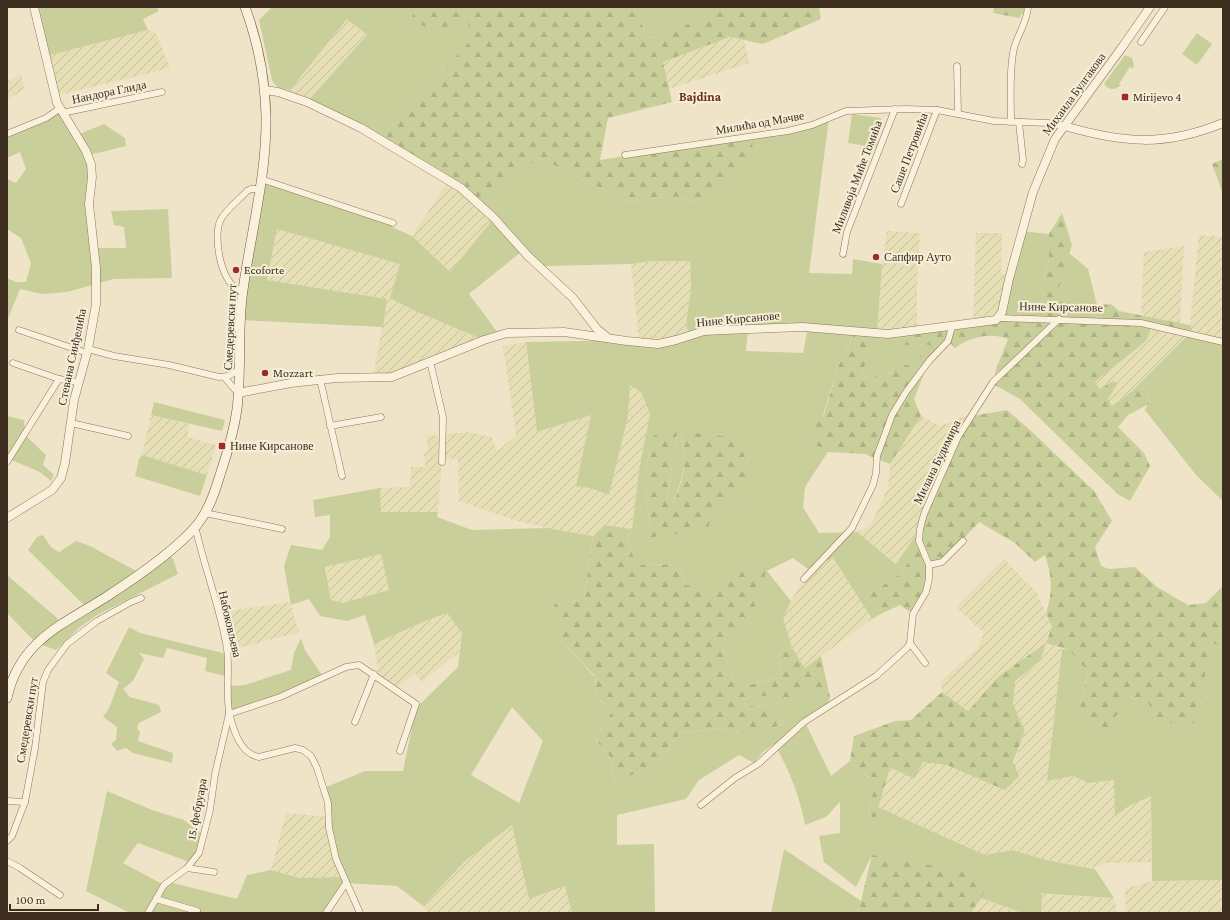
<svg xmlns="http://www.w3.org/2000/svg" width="1230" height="920" viewBox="0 0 1230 920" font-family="'Crimson Pro',serif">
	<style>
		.farmland { fill: url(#farmland-furrows) }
		.green { fill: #c9cf9b; fill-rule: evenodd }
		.forest { fill: url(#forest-firs) }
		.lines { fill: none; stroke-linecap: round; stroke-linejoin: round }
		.minor-casing { stroke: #8d765c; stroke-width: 7 }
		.tertiary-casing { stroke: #8d765c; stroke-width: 9 }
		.secondary-casing { stroke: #6f573f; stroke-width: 10 }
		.minor { stroke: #faf1dc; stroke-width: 6 }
		.tertiary { stroke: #faf1dc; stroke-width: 8 }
		.secondary { stroke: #faf1dc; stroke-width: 9 }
		.poi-dot { fill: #9e2a2b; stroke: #f7eed8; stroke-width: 1.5 }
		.labels { text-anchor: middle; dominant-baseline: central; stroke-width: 4; stroke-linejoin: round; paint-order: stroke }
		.street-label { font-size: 12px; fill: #3d2e20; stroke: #f7eed8 }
		.poi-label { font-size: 12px; fill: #3d2e20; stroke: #f7eed8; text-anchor: start }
		.neighbourhood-label { font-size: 13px; font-weight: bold; fill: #6b2e1e; stroke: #f7eed8 }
	</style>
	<defs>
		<pattern id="farmland-furrows" width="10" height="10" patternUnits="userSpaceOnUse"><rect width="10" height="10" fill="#e6deb5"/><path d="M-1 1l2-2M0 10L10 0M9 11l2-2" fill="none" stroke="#c6bf9b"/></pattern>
		<pattern id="forest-firs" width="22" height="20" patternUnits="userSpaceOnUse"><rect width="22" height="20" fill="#c9cf9b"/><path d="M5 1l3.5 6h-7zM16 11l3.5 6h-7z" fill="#aeb285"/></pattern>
	</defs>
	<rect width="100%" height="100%" fill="#f0e4c8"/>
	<g class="farmland">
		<path d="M347 19 367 36 307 102 278 92 290 90Z"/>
		<path d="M148 30 156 33 170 68 55 96 46 56Z"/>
		<path d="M730 37 744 40 749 63 669 89 663 62Z"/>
		<path d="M21 73 24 89 7 100V82Z"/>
		<path d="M449 180 494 218 450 272 412 236Z"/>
		<path d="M277 229 401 264 420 313 484 340 403 373 373 378 387 299 267 280Z"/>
		<path d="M887 231 920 233 917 286V331L877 334 882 264Z"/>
		<path d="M976 233H1002L1001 272 1009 279 999 318 973 324Z"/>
		<path d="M1199 235 1223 237V341L1192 332 1190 325Z"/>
		<path d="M1184 246 1180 324 1141 315 1144 252Z"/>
		<path d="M651 261H690L691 288 686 325 689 336 680 339 639 342 631 264Z"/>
		<path d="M1153 325 1189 334 1133 390 1112 406 1108 399 1112 381 1100 390 1095 382 1146 341Z"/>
		<path d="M526 342 537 432 591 415 576 486 590 488 609 495 628 416 630 384 641 392 650 414 639 470 632 529 604 525 592 536 547 528 517 521 459 501 458 459 442 458 438 512H380V488L410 487 411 467H425L424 452H428L427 436 469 432 492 437 497 452 516 435 503 346Z"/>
		<path d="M974 413 920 529 897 564 857 532 870 526 888 488 890 464 921 416 940 426Z"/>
		<path d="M151 415 189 424 187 437 216 445 207 475 142 455Z"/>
		<path d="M381 554 389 590 343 603 331 600 326 566Z"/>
		<path d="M833 558 872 619 805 668 792 648 782 618 808 569Z"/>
		<path d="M1004 559 1037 593 1052 627 1046 643 1062 649 1047 781 1073 776 1089 783 1115 780V815L1129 806 1151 796V862L1105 863 1095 868 1046 860 1013 850 985 855 878 807 890 767 923 762 948 765 1005 789 1025 731 1013 704 1015 681 1040 662 998 677 968 711 942 692 941 681 978 648 984 633 956 607Z"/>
		<path d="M290 602 299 632 231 650 222 612Z"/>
		<path d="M447 613 462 633 459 652 422 682 415 674 395 688 379 678 374 644 425 621Z"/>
		<path d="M286 813 329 817 343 877 299 878 271 870Z"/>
		<path d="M512 824 529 899 566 886 572 913H429L423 906 465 861Z"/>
		<path d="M1223 880V913H1126L1125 889 1152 881Z"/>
		<path d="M1042 894 1114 898 1117 913H1041Z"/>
		<path d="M981 898 1022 913H971Z"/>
	</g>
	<g class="green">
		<path d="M42 7H157L159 11 143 19 148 30 46 56 35 9Z"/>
		<path d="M272 7H418L410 19 464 15 475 37 391 127 381 141 307 102 367 35 347 19 290 90C282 89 276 88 272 80L259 20Z"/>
		<path d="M653 7H705L711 15 654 38 647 37 641 21 653 9Z"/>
		<path d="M1197 33 1212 44 1197 65 1182 54Z"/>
		<path d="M1125 55 1132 58 1134 65 1133 69 1130 67 1119 84 1121 85C1115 91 1109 90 1104 84Z"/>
		<path d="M59 109 77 135 104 124 125 138 126 146 85 156 88 165 94 248H126L124 227 114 225 111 211 168 209 172 278 114 279 67 292 42 294 20 289 7 321V278L16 282H26L31 263 21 238 7 229V179L16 183 26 169 20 152 7 158V134Z"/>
		<path d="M852 114 881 118 877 148 848 143Z"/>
		<path d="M829 118 809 273 852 274 853 259 882 264 877 334H894L899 345H934L909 367 868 380 862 373 867 357 855 332 839 364 814 444 828 452 805 487 803 507 819 533 857 532 896 564 920 529 919 541 903 572 865 597 881 614 872 619 833 558 808 569 793 558 767 571 791 601 783 618 792 648 778 652 782 677 749 685 733 681 723 648 743 631 726 577 713 591 685 585 678 564 636 565 627 537 632 529 639 470 650 414 641 392 630 385 628 416 609 495 590 488 576 486 591 415 537 432 526 342 639 340 658 344 689 335 686 325 691 288 690 261H651L631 264 545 266 521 252 469 294 498 333 484 340 420 313 390 298 400 264 277 229 267 280 387 299 383 327 240 320 261 179 393 223 392 227 412 236 450 272 494 218 475 200 539 158 629 202 671 196 698 203 752 137ZM808 327 803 353 746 351 748 329ZM681 431 738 499 711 510 688 537 662 529 651 540 645 479 651 438 677 433 666 503 671 508C684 477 687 464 681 431Z"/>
		<path d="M1021 231 1049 234V258L1042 285 1044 299 1027 318H999Z"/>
		<path d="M1069 253 1088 269 1097 305 1098 316 1093 320 1059 319 1058 292Z"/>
		<path d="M1189 334 1223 341V501L1196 475 1145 410 1149 403 1145 388 1133 390Z"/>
		<path d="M154 402 225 420 222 431 151 415Z"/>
		<path d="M7 416 24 420 25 435 46 455 43 465 54 475 51 481 40 472 7 458Z"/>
		<path d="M142 455 207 475 200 496 135 476 139 459Z"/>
		<path d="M380 488 381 512H438L437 517 472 530 547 528 593 536 584 599 555 604 562 642 595 677 597 696 611 713 595 739 609 755 615 783 659 762 680 733 720 728 753 735 783 724 769 707 747 706 743 699 803 688 830 697 828 706 805 722 831 776 850 761 861 772 875 780 869 814 874 822 878 807 985 855 1013 850 1046 860 1095 869 1114 898 1035 893 1042 894 1041 913H1022L981 898 986 890 872 855 856 887 824 862 819 836 840 833V802L826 817 805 825C800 797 789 769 774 744L763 752 754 763 739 755 699 780 686 799 617 815V845L654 844 655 913H572L565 886 529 899 512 825 465 861 423 906 397 886 346 883 326 913H206L189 909 188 913H130L86 891 107 791 152 810 184 820 204 836 192 863 138 843 123 863 164 885 169 882 237 899 247 875 271 870 299 878 343 877 336 859 324 788 365 771H403L416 708 458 667 462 633 447 613 425 621 374 644 365 615 347 621 320 616 309 599 291 605 284 566 291 545 322 550 330 537V515L315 517 313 500ZM381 554 389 590 343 603 331 600 325 567ZM512 707 543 741 519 803 471 775Z"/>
		<path d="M43 535 51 547 59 552 76 541 90 546 140 573 167 552 173 559 178 574 97 615 80 627 56 650 36 643 7 613V575L63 623 92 605 83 604 28 550 37 537Z"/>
		<path d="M129 627 140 633 227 654 229 677 205 671 207 658 167 648 163 658 139 653 144 659 133 681 123 689 130 697 159 705 161 712 139 723 137 728 140 732 138 741 173 753 172 763 133 753 126 748 117 751 111 744 116 740 117 727 103 717 109 708 119 682 106 673Z"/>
		<path d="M301 638 305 650 324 678 229 714V686L245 685 291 670 294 653Z"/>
		<path d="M1210 642 1223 648V880L1152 881 1151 796 1129 806 1115 816 1114 780 1089 783 1073 776 1047 781 1062 649 1069 650 1088 672 1078 716 1130 697 1148 702Z"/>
		<path d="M784 849 861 901 858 913H771Z"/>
	</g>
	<g class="forest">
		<path d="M418 7H653V9L641 21 647 37 654 38 710 15 705 7H819L821 19 763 44 730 37 663 62 672 102 608 118 600 160 752 137 753 156 736 174 698 203 671 196 629 202 539 158 515 177 475 200 381 141 391 127 474 37 464 15 437 33 410 19Z"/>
		<path d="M994 7H1024V11L1019 18 993 13Z"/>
		<path d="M1223 159V194L1212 164Z"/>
		<path d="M1062 213 1072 245 1058 292 1067 309 1057 323 1093 320 1098 316 1097 305 1111 304 1119 311 1190 325 1192 332 1153 325 1146 341 1095 382 1100 390 1112 381 1118 383 1108 399 1112 406 1135 389 1145 388 1149 404 1128 415 1118 427 1144 453 1150 466 1130 501 1119 495 1106 483 1020 399 993 384 996 369 1008 339C990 332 970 337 955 348L948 341 929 361 914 399 921 416 890 464 865 454 828 452 814 444 809 425 824 415 839 364 855 332 877 334 862 373 868 380 879 375 892 373 899 362 909 366 933 345H899L894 334 996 320 1027 318 1044 299 1042 285 1049 258V234Z"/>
		<path d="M1007 410 1030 430 1094 491 1112 521 1095 547 1101 566 1109 569 1135 567 1157 587 1188 605 1206 603 1223 586V648L1210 642 1198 723H1157L1148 702 1130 697 1101 736 1078 716 1088 672 1069 650 1046 643 1040 661 1015 681 1013 704 1025 731 1013 762 1019 776 1005 790 947 765 923 762 914 779 890 767 874 823 869 814 875 780 861 772 850 761 854 736 895 721 911 720 942 692 968 711 998 677 1046 643 1052 627 1046 613C1053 593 1052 575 1045 555L1035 562 1015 543 979 522 942 562 929 565V579L913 614 900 605 881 614 865 597 903 572 919 541 920 529 958 437 972 416Z"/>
		<path d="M667 428 677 433 666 503 671 507C685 481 687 460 681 431L729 437 755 454 738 499 712 510 709 526 688 537 662 530 651 541 645 479 651 438Z"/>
		<path d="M604 525 632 529 627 537 636 565 678 564 685 585 713 590 726 577 748 566 766 571 759 598 743 631 723 648 733 681 749 685 782 677 778 652 792 648 805 668 821 656 830 697 803 688 791 702 777 694 743 699 747 706 769 707 783 724 753 735 720 728 680 733 659 762 615 783 609 755 595 739 611 713 597 696 595 676 562 642 554 604 584 599 593 536Z"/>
		<path d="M872 855 971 872 986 890 971 913H858Z"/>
	</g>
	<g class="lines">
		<g class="minor-casing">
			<g id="minor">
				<path d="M1141 42 1165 7"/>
				<path d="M957 66 958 114"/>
				<path d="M62 113 162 92"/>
				<path d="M1011 122C1011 98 1009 71 1014 48 1018 34 1027 22 1028 7"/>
				<path d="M1019 122 1023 160 1022 164"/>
				<path d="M7 134 46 118 59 109"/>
				<path d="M625 155 788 131 812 125 846 111 906 109 937 110 994 121 1048 123 1064 126"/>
				<path d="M261 179 393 223"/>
				<path d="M901 204 937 110"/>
				<path d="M843 254 847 232 895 109"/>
				<path d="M242 291C221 287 213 238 220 221 225 210 239 200 247 191L251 189H260"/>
				<path d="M999 318 1141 323 1223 342"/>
				<path d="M19 330 87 353"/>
				<path d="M88 349 114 356 169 365 219 377 228 376 239 370"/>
				<path d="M430 361 443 417 442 462"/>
				<path d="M13 363 59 379 78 382"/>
				<path d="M224 377 238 393"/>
				<path d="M320 379 342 476"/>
				<path d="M71 423 128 436"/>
				<path d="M330 426 381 417"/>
				<path d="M7 462 59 379"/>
				<path d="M205 513 282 529"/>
				<path d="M194 528 197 534C206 572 221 611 227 649 230 668 225 699 230 716 234 732 241 754 259 757L295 748 303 750 311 756 317 768 328 803 329 828 336 859 360 913"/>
				<path d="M929 565 942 562 963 541"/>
				<path d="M804 579 852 528 873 485 876 473 877 456 892 415 906 392 929 361 948 341 952 327"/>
				<path d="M910 643 925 663"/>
				<path d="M229 714 280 697 346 667 359 665 416 704 400 751"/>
				<path d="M355 722 374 674"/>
				<path d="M7 801 25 802"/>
				<path d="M701 805 735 778 758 764 804 722 876 676 907 648 910 643 913 614 926 592 929 579V565L919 541 920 529 924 514 958 437 993 382 1059 319"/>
				<path d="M7 841 12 836 25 802 35 748 43 682 48 670 67 644 97 621 131 602 141 598"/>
				<path d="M7 861 20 868 60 895"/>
				<path d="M187 868 214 872"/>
				<path d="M156 899 197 911"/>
				<path d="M148 913 164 885 187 868 199 853 210 810 215 774 229 714"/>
				<path d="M326 913 346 883"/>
			</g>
		</g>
		<g class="tertiary-casing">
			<g id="tertiary">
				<path d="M265 90 278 92 307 102 361 128 461 188 494 218 528 256 573 298 597 329 607 337"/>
				<path d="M1064 126C1124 143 1164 147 1223 123"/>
				<path d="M238 393 291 383 337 378 392 377 484 340 507 333 564 332 627 341 658 344 676 340 704 331 725 330 803 327 888 334 996 320 1002 312 1009 279 1033 192 1055 139 1123 46 1150 7"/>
				<path d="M7 518 52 490 61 478 65 463 74 400 88 349 96 304V268L89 204 92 177 91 164 86 151 57 103 34 7"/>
			</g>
		</g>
		<g class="secondary-casing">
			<path id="secondary" d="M7 698C19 643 59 626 103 599 131 581 176 550 197 525 209 510 215 492 220 475 227 454 234 431 237 409 242 369 237 329 243 290 251 232 267 174 266 116 265 78 258 42 245 7"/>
		</g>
		<use href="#minor" class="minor"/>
		<use href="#tertiary" class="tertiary"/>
		<use href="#secondary" class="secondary"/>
	</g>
	<g class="poi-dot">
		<rect x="1121" y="93" width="8" height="8" rx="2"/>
		<circle cx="876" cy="257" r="4"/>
		<circle cx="236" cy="270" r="4"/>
		<circle cx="265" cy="373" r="4"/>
		<rect x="218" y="442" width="8" height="8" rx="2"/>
	</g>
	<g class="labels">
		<g class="street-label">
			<text transform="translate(109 92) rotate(-12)">Нандора Глида</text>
			<text transform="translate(1074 94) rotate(-54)">Михаила Булгакова</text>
			<text transform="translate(760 123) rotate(-10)">Милића од Мачве</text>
			<text transform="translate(909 153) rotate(-69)">Саше Петровића</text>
			<text transform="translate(857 177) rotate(-69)">Миливоја Миће Томића</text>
			<text transform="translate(1061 307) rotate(1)">Нине Кирсанове</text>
			<text transform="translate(738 319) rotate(-5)">Нине Кирсанове</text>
			<text transform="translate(230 327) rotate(-87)">Смедеревски пут</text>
			<text transform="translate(72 357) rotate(-78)">Стевана Синђелића</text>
			<text transform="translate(937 462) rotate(-64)">Милана Будимира</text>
			<text transform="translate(230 624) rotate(77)">Набоковљева</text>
			<text transform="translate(27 720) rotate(-81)">Смедеревски пут</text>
			<text transform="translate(197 809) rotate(-79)">15. фебруара</text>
		</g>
		<g class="poi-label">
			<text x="1133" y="97">Mirijevo 4</text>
			<text x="884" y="257">Сапфир Ауто</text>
			<text x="244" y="270">Ecoforte</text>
			<text x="273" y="373">Mozzart</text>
			<text x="230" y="446">Нине Кирсанове</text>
		</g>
		<g class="neighbourhood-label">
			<text x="700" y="96">Bajdina</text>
		</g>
	</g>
	<rect width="1230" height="920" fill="none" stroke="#3d2e20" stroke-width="16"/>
	<path d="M10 904v6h88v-6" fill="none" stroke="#3d2e20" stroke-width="2"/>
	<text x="16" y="904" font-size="12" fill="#3d2e20" stroke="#f7eed8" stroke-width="3" paint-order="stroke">100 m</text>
</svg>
